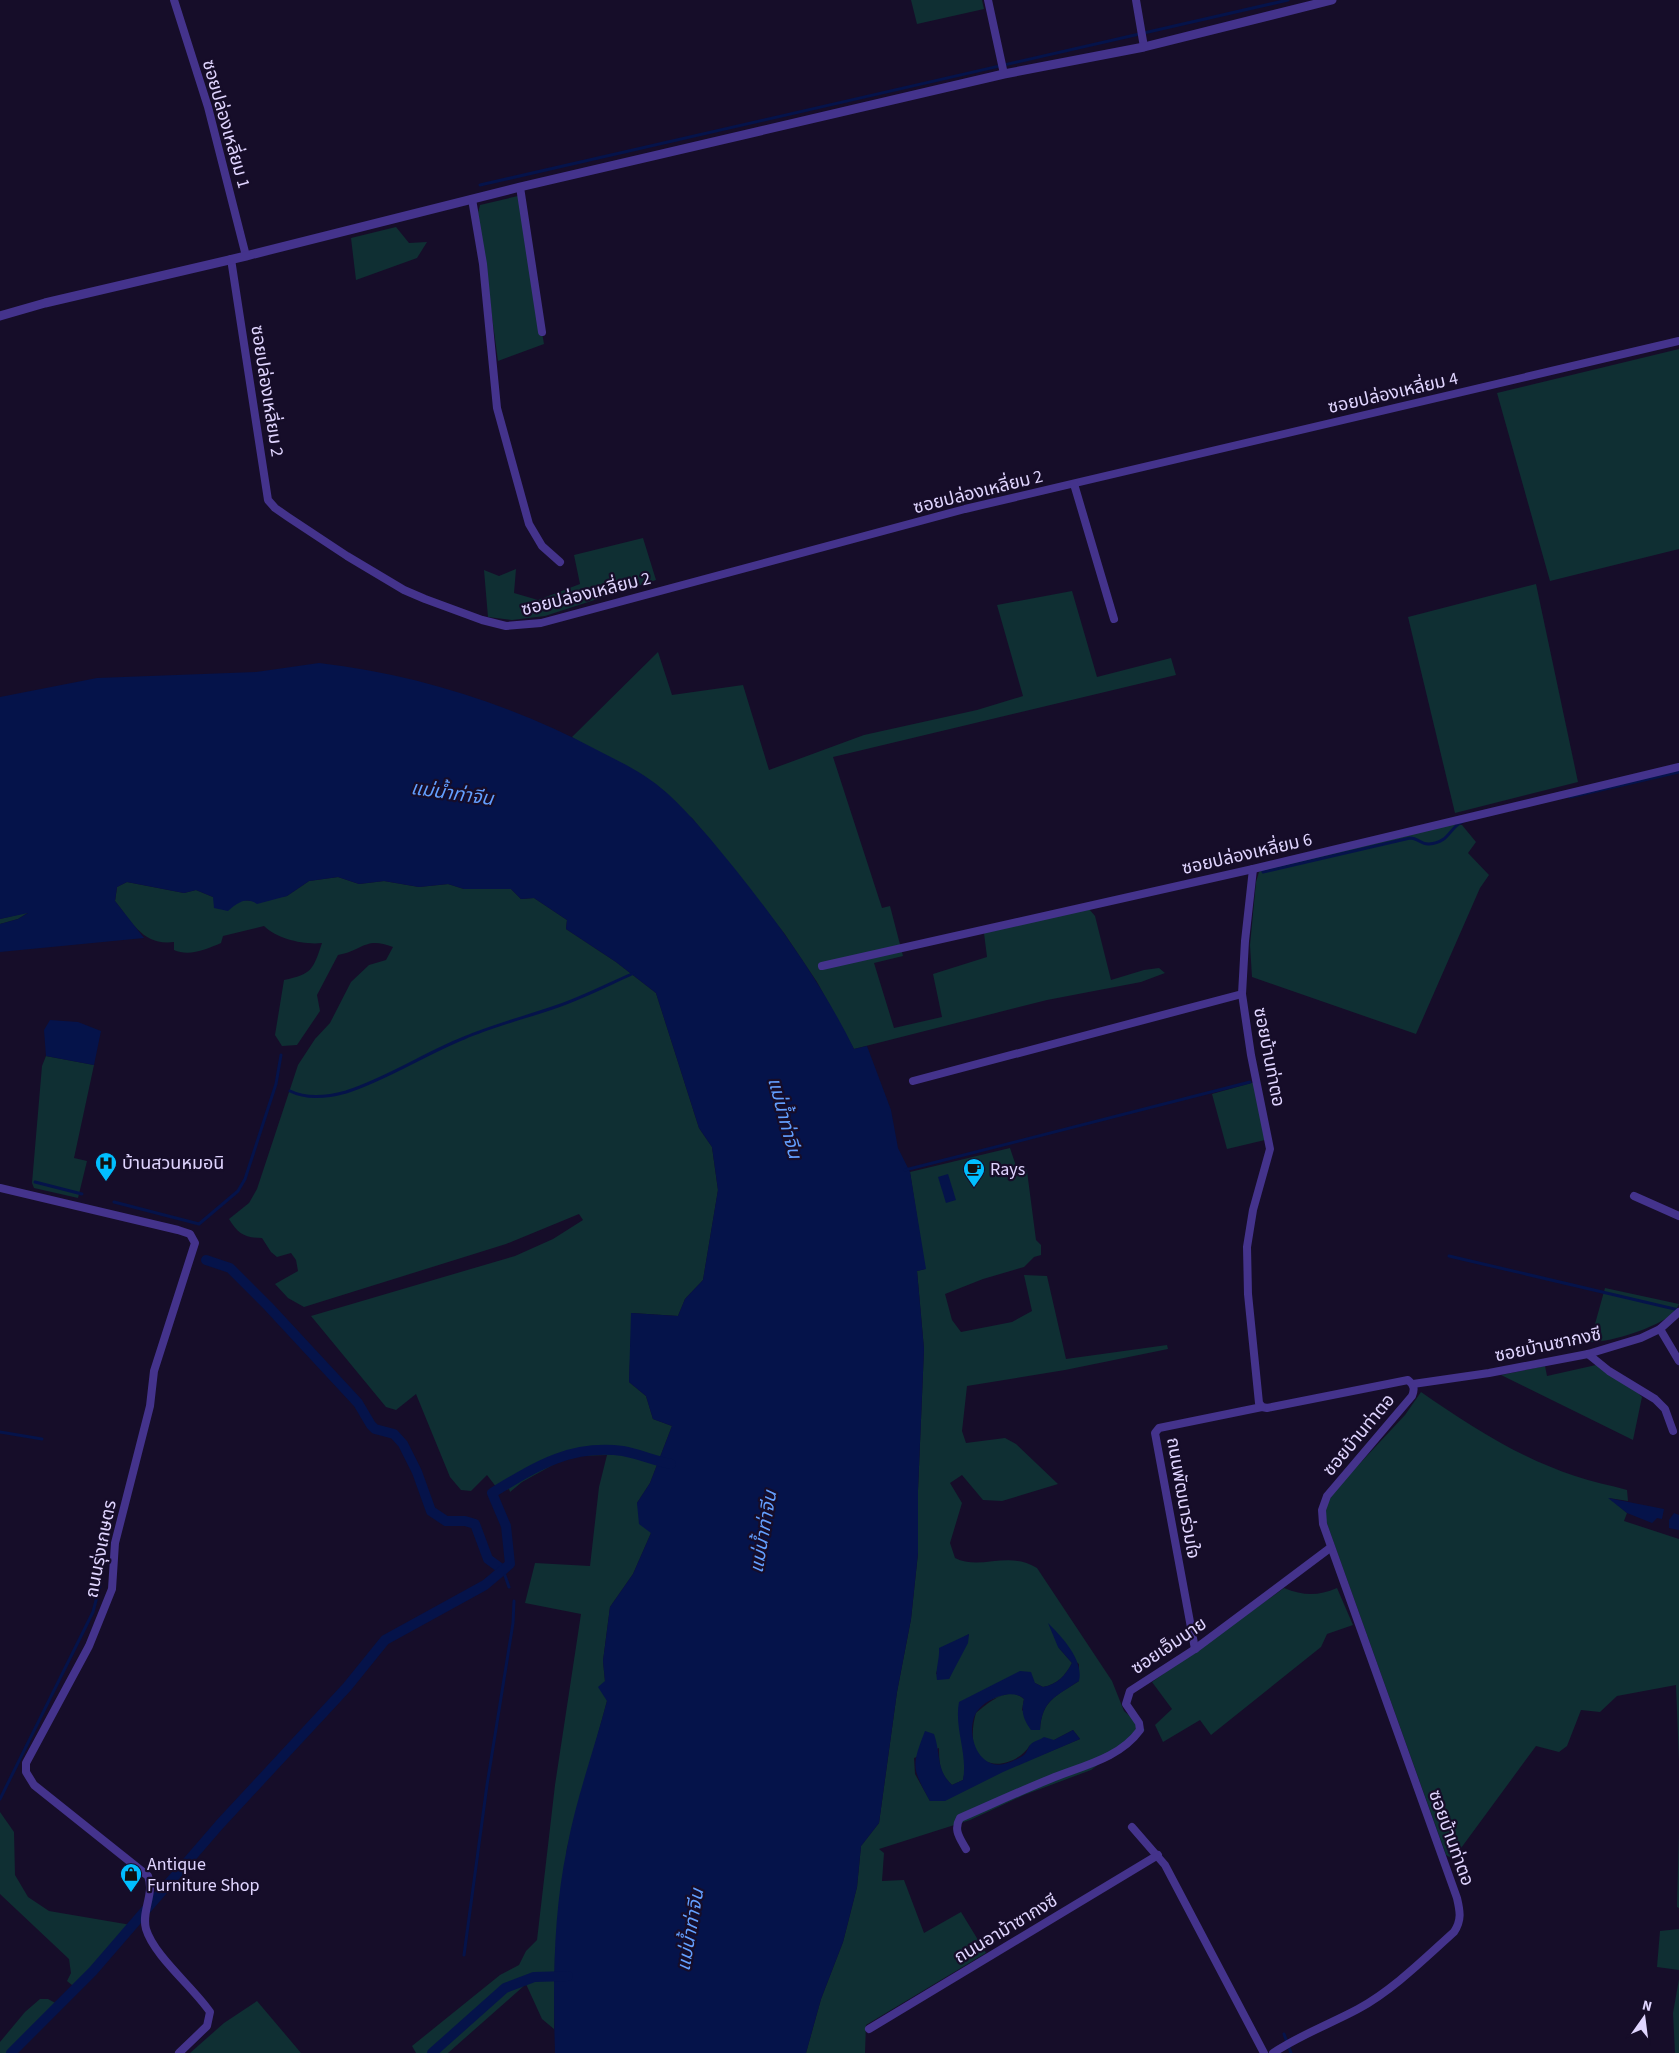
<svg xmlns="http://www.w3.org/2000/svg" width="1679" height="2053" viewBox="0 0 1679 2053" font-family="'Source Sans 3','Noto Sans Thai',sans-serif">
	<style>
		.green { fill: #0f2f33; fill-rule: evenodd }
		.water { fill: #05134a }
		.lines { fill: none; stroke-linecap: round; stroke-linejoin: round }
		.stream { stroke: #05134a; stroke-width: 3 }
		.canal { stroke: #05134a; stroke-width: 10 }
		.minor { stroke: #44338c; stroke-width: 8 }
		.tertiary { stroke: #44338c; stroke-width: 9 }
		.labels { text-anchor: middle; dominant-baseline: central; stroke-width: 4.5; stroke-linejoin: round; paint-order: stroke }
		.street-label { font-size: 18px; fill: #e0d5ff; stroke: #160d29 }
		.poi-label { font-size: 18px; fill: #e0d5ff; stroke: #160d29; text-anchor: start }
		.water-label { font-size: 19px; font-style: italic; fill: #639fff; stroke: #160d29 }
	</style>
	<rect width="100%" height="100%" fill="#160d29"/>
	<g class="green">
		<path d="M911 0H982L984 9 917 24Z"/>
		<path d="M518 196 544 344 498 361 478 213 480 205Z"/>
		<path d="M396 227 409 243 427 242 417 258 356 280 351 238Z"/>
		<path d="M1679 349V549L1550 581 1497 393Z"/>
		<path d="M643 538 656 580 545 616 512 620 488 617 484 570 499 576 516 569 514 593 538 600 580 584 574 555Z"/>
		<path d="M1536 584 1578 782 1455 813 1408 617Z"/>
		<path d="M1072 591 1097 677 1171 658 1176 675 833 757 882 908 890 906 903 956 874 963 894 1028 942 1017 933 974 987 957 984 933 1089 909 1095 916 1111 980 1144 970 1159 968 1165 973 1141 982 1047 1000 854 1049 817 982 784 933 692 818 572 737 658 652 672 695 743 685 769 770 864 735 977 710 1023 696 997 605Z"/>
		<path d="M1446 825H1462L1476 842 1468 853 1489 875 1480 888 1416 1034 1252 977 1250 945 1256 882 1259 872 1266 867Z"/>
		<path d="M338 877 359 884 384 881 419 887 448 884 464 889H511L521 899 534 898 567 920 566 929 616 962 656 993 699 1128 712 1147 718 1190 703 1280 685 1299 678 1316 632 1313 629 1382 646 1396 653 1419 672 1426 650 1483 637 1503 651 1533 633 1574 610 1607 603 1661 607 1701 567 1848 555 1955 554 2029 542 2019 526 1984 448 2053H416L412 2046 500 1975 519 1965 526 1951 537 1940 555 1785 581 1614 525 1603 535 1563 590 1566 599 1487 607 1455 577 1456 560 1461 522 1482 510 1492 509 1489 500 1492 487 1475 471 1491 461 1490 450 1477 416 1394 396 1410 386 1407 311 1316 515 1256 553 1239 583 1220 579 1214 506 1244 304 1307 288 1298 275 1284 298 1271 296 1260 291 1253 277 1257 271 1252 262 1238C245 1238 238 1234 229 1219L249 1203 257 1189 298 1065 315 1039 330 1023 351 982 369 965 386 960 393 947C366 936 363 950 338 955L317 995 320 1011 297 1045 282 1046 275 1035 284 980C312 974 313 970 322 943 304 945 277 939 264 926L223 936 221 943C207 949 189 957 174 950V942C143 946 132 922 115 901L117 887 127 882 184 893 196 890 213 897 252 901 287 896 309 881Z"/>
		<path d="M29 912 18 919 0 924V919Z"/>
		<path d="M46 1056 94 1065 74 1158 87 1161 78 1198 34 1188 32 1183 42 1066Z"/>
		<path d="M1255 1082 1265 1140 1227 1149 1212 1094Z"/>
		<path d="M1010 1148 1016 1166 1025 1165 1027 1171 1036 1240 1041 1245V1255L1034 1257 1024 1267 983 1279 945 1294 952 1320 961 1332 1012 1322 1032 1311 1024 1275 1047 1276 1066 1359 1167 1345 1168 1349 1065 1370 967 1386 962 1431 966 1443 1005 1438 1016 1444 1058 1484 1002 1501 983 1500 962 1475 950 1483 962 1503 950 1543 955 1558C980 1571 1009 1550 1037 1568L1112 1681 1124 1711 1145 1730 1091 1770 1024 1795 970 1820 879 1849 884 1853 882 1881 904 1880 924 1933 961 1912 986 1953 866 2025 865 2053H806L821 1999 843 1942 857 1887 861 1846 879 1823 897 1692 911 1619 918 1553V1490L924 1349 917 1271 925 1269 910 1172ZM969 1634 949 1679 936 1674C942 1655 951 1644 969 1634ZM1058 1647 1079 1664V1681C1056 1696 1042 1700 1040 1730L1022 1710 1024 1699C1009 1685 988 1703 976 1713 973 1723 971 1738 975 1748 984 1774 1019 1764 1030 1745L1054 1740 1073 1730 1080 1739 930 1801 915 1774 914 1758 939 1748C939 1764 940 1774 952 1785L963 1780 966 1765 958 1712 1035 1683 1043 1687C1058 1684 1065 1676 1072 1663Z"/>
		<path d="M1605 1288 1679 1304C1677 1308 1675 1312 1672 1314 1658 1327 1609 1343 1590 1342Z"/>
		<path d="M1596 1365 1635 1390 1642 1397 1633 1440 1501 1375 1545 1366 1547 1376Z"/>
		<path d="M1421 1392C1469 1425 1519 1458 1575 1476 1592 1482 1610 1485 1627 1490L1628 1501 1609 1498 1627 1513 1624 1521 1679 1539V1761L1676 1685 1617 1696 1600 1712 1581 1710 1567 1746 1559 1752 1536 1746 1453 1859 1446 1855 1325 1518 1327 1502 1336 1489 1405 1415Z"/>
		<path d="M1284 1588C1304 1596 1318 1596 1337 1588L1353 1625 1327 1634 1321 1647 1211 1735 1200 1720 1163 1742 1155 1725 1172 1709 1152 1682Z"/>
		<path d="M0 1812 14 1832 15 1875 28 1897 49 1911 137 1926 77 1989 67 1981 71 1973 69 1959 0 1894Z"/>
		<path d="M1679 1831V1908L1677 1907Z"/>
		<path d="M1679 1929V1970L1657 1967 1660 1931Z"/>
		<path d="M1679 1979V2053H1675L1673 2013Z"/>
		<path d="M40 1999H48L61 2006 16 2053H0V2042L25 2012Z"/>
		<path d="M257 2001 301 2053H190L224 2023Z"/>
	</g>
	<g class="water">
		<path d="M319 663C417 674 512 705 599 751 623 763 647 775 667 793 692 816 714 843 735 869 780 925 822 984 854 1049L867 1046 891 1110 898 1148 910 1172 926 1269 917 1271 924 1349 918 1490V1553L911 1619 897 1692 879 1823 861 1846 857 1887 843 1942 821 1999 806 2053H555C553 1985 553 1915 567 1848 576 1799 594 1750 607 1701L598 1687 605 1681 603 1661 610 1607 633 1574 651 1533 639 1524 637 1503 650 1483 672 1426 653 1419 646 1396 629 1382 631 1313 678 1316 685 1299 703 1280 718 1190 712 1147 699 1128 656 993 616 962 566 929 567 920 534 898 521 899 511 889H464L448 884 419 887 384 881 359 884 338 877 309 881 287 896 257 904C246 896 237 903 228 911L214 908 213 897 196 890 184 893 127 882 117 887 115 901 144 938 0 952V924L18 919 28 913 0 919V697L97 678 256 672Z"/>
		<path d="M50 1020 78 1022 101 1031 94 1065 46 1056 44 1030Z"/>
		<path d="M948 1174 956 1200 946 1203 938 1177Z"/>
		<path d="M1608 1498 1664 1509 1662 1519 1657 1518 1652 1523 1627 1513Z"/>
		<path d="M1674 1513 1679 1515V1530L1669 1528V1520Z"/>
		<path d="M1048 1623C1062 1637 1084 1660 1079 1681 1055 1697 1042 1700 1040 1730H1031C1023 1719 1021 1712 1024 1699 1012 1687 982 1700 975 1715 966 1734 978 1770 1004 1764 1009 1763 1021 1758 1025 1754 1027 1752 1028 1747 1031 1744 1034 1741 1040 1740 1044 1737L1054 1740 1073 1730 1080 1739 1003 1772 945 1801H930C912 1768 911 1767 925 1731L934 1734C941 1754 936 1770 952 1785L963 1780C968 1754 954 1728 959 1702L1020 1671 1031 1672 1035 1683 1043 1687C1058 1684 1065 1676 1072 1663L1058 1647Z"/>
		<path d="M969 1634 968 1643 949 1679 937 1680C935 1669 940 1659 939 1648Z"/>
	</g>
	<g class="lines">
		<g class="stream">
			<path d="M480 185 1288 0"/>
			<path d="M1570 797 1679 772"/>
			<path d="M1263 872 1410 838C1418 838 1422 845 1429 844 1449 843 1449 828 1462 822"/>
			<path d="M290 1091C308 1100 328 1097 346 1092 387 1079 424 1054 464 1038 494 1025 527 1017 558 1006 584 997 609 984 634 973"/>
			<path d="M905 1170 1250 1082"/>
			<path d="M35 1182 82 1194"/>
			<path d="M114 1202 199 1224 238 1191 245 1179 276 1084 281 1055"/>
			<path d="M1449 1256 1679 1310"/>
			<path d="M0 1432 42 1439"/>
			<path d="M503 1570 509 1587"/>
			<path d="M0 1799 93 1612 100 1585"/>
			<path d="M464 1955 487 1785 513 1623 514 1601"/>
			<path d="M1284 2034 1291 2053"/>
		</g>
		<g class="canal">
			<path d="M206 1260 230 1268 268 1306 358 1403 371 1425 375 1429 394 1434 403 1444 417 1472 431 1511 446 1521H465L475 1524 488 1559 503 1570"/>
			<path d="M11 2053 93 1971 220 1824 347 1687 385 1640 485 1585 510 1564 506 1526 492 1493C535 1467 570 1444 623 1451 639 1454 655 1461 671 1464"/>
			<path d="M432 2053 505 1988 534 1977 568 1976"/>
		</g>
		<g class="minor">
			<path d="M174 0 208 107 246 256"/>
			<path d="M988 0 1004 74"/>
			<path d="M1136 0 1144 47"/>
			<path d="M520 187 542 332"/>
			<path d="M472 199 483 264 497 408 529 524 542 546 560 562"/>
			<path d="M231 259 268 500 275 508 288 517 347 556 404 590 425 599 482 620 506 626 541 623 965 509 1679 341"/>
			<path d="M1074 484 1114 619"/>
			<path d="M1253 869 1245 941 1242 994 1251 1055 1270 1149 1253 1210 1247 1247 1248 1294 1259 1403 1262 1407 1267 1408 1408 1380C1414 1385 1415 1389 1412 1396L1327 1496 1322 1510 1323 1524 1457 1898C1460 1911 1462 1920 1454 1932 1425 1958 1393 1990 1358 2009 1330 2024 1300 2035 1273 2053"/>
			<path d="M822 966 1253 869 1679 767"/>
			<path d="M913 1081 1242 994"/>
			<path d="M0 1188 178 1230 190 1234 195 1243 154 1371 150 1406 115 1543 112 1589 89 1646 26 1763V1772L34 1785 148 1876C155 1894 141 1911 146 1929 154 1956 194 1988 210 2012L207 2026 179 2053"/>
			<path d="M1634 1196 1679 1216"/>
			<path d="M1660 1329 1679 1361"/>
			<path d="M1588 1354 1609 1371 1655 1399 1665 1409 1673 1431"/>
			<path d="M1413 1384 1489 1373 1588 1354 1641 1338 1660 1329 1679 1312"/>
			<path d="M1195 1649 1155 1433 1159 1428 1262 1407"/>
			<path d="M1132 1827 1165 1865 1264 2053"/>
			<path d="M966 1849C960 1838 953 1830 960 1818 990 1805 1020 1791 1050 1779 1081 1766 1119 1759 1140 1730L1139 1723 1126 1704 1130 1691 1195 1649 1330 1548"/>
			<path d="M869 2029 1158 1855"/>
		</g>
		<path class="tertiary" d="M0 316 45 303 246 256 520 187 1004 74 1144 47 1332 0"/>
	</g>
	<defs>
		<g id="hospital-pin" transform="scale(1.125)"><path d="M0 17L-7.5 6A9.5 9.5 0 1 1 7.5 6Z" fill="#01beff" stroke="#160d29"/><path d="M-5-5h3v3.5h4V-5h3V5h-3V1.5h-4V5h-3Z" fill="#111"/></g>
		<g id="cafe-pin" transform="scale(1.125)"><path d="M0 17L-7.5 6A9.5 9.5 0 1 1 7.5 6Z" fill="#01beff" stroke="#160d29"/><path d="M-5.5-4.5H6V0H3Q3 3.5 0 3.5H-2.5Q-5.5 3.5-5.5 0ZM3-3.2v2h1.7v-2ZM-6 4.5H4V6H-6Z" fill="#111"/></g>
		<g id="shop-pin" transform="scale(1.125)"><path d="M0 17L-7.5 6A9.5 9.5 0 1 1 7.5 6Z" fill="#01beff" stroke="#160d29"/><path d="M-5-2.5h2.3a2.7 3.5 0 0 1 5.4 0H5L5.5 6h-11ZM-1.5-2.5h3a1.5 2.3 0 0 0-3 0Z" fill="#111"/></g>
	</defs>
	<g fill-rule="evenodd">
		<use href="#hospital-pin" x="106" y="1163"/>
		<use href="#cafe-pin" x="974" y="1169"/>
		<use href="#shop-pin" x="131" y="1874"/>
	</g>
	<g class="labels">
		<g class="street-label">
			<text transform="translate(226 124) rotate(74)">ซอยปล่องเหลี่ยม 1</text>
			<text transform="translate(267 391) rotate(81)">ซอยปล่องเหลี่ยม 2</text>
			<text transform="translate(1393 393) rotate(-13)">ซอยปล่องเหลี่ยม 4</text>
			<text transform="translate(978 492) rotate(-14)">ซอยปล่องเหลี่ยม 2</text>
			<text transform="translate(586 594) rotate(-14)">ซอยปล่องเหลี่ยม 2</text>
			<text transform="translate(1247 854) rotate(-13)">ซอยปล่องเหลี่ยม 6</text>
			<text transform="translate(1269 1057) rotate(79)">ซอยบ้านท่าตอ</text>
			<text transform="translate(1548 1345) rotate(-12)">ซอยบ้านซากงซี</text>
			<text transform="translate(1359 1435) rotate(-50)">ซอยบ้านท่าตอ</text>
			<text transform="translate(1183 1498) rotate(80)">ถนนพัฒนาร่วมใจ</text>
			<text transform="translate(101 1549) rotate(-79)">ถนนรุ่งเกษตร</text>
			<text transform="translate(1169 1646) rotate(-34)">ซอยเอ็มนาย</text>
			<text transform="translate(1451 1838) rotate(70)">ซอยบ้านท่าตอ</text>
			<text transform="translate(1006 1929) rotate(-31)">ถนนอาม้าซากงซี</text>
		</g>
		<g class="poi-label">
			<text x="122" y="1163">บ้านสวนหมอนิ</text>
			<text x="990" y="1169">Rays</text>
			<text x="147" y="1864">Antique<tspan x="147" dy="21">Furniture Shop</tspan></text>
		</g>
		<g class="water-label">
			<text transform="translate(452 794) rotate(8)">แม่น้ำท่าจีน</text>
			<text transform="translate(784 1118) rotate(75)">แม่น้ำท่าจีน</text>
			<text transform="translate(764 1532) rotate(-80)">แม่น้ำท่าจีน</text>
			<text transform="translate(691 1930) rotate(-80)">แม่น้ำท่าจีน</text>
		</g>
	</g>
	<g transform="translate(1644 2018) rotate(14)" stroke="#160d29" stroke-width="4" paint-order="stroke">
	<path d="M0-4L9 19L0 12L-9 19Z" fill="#e0d5ff"/>
	<text y="-8" font-size="14" font-weight="bold" text-anchor="middle" fill="#e0d5ff">N</text>
	</g>
</svg>
